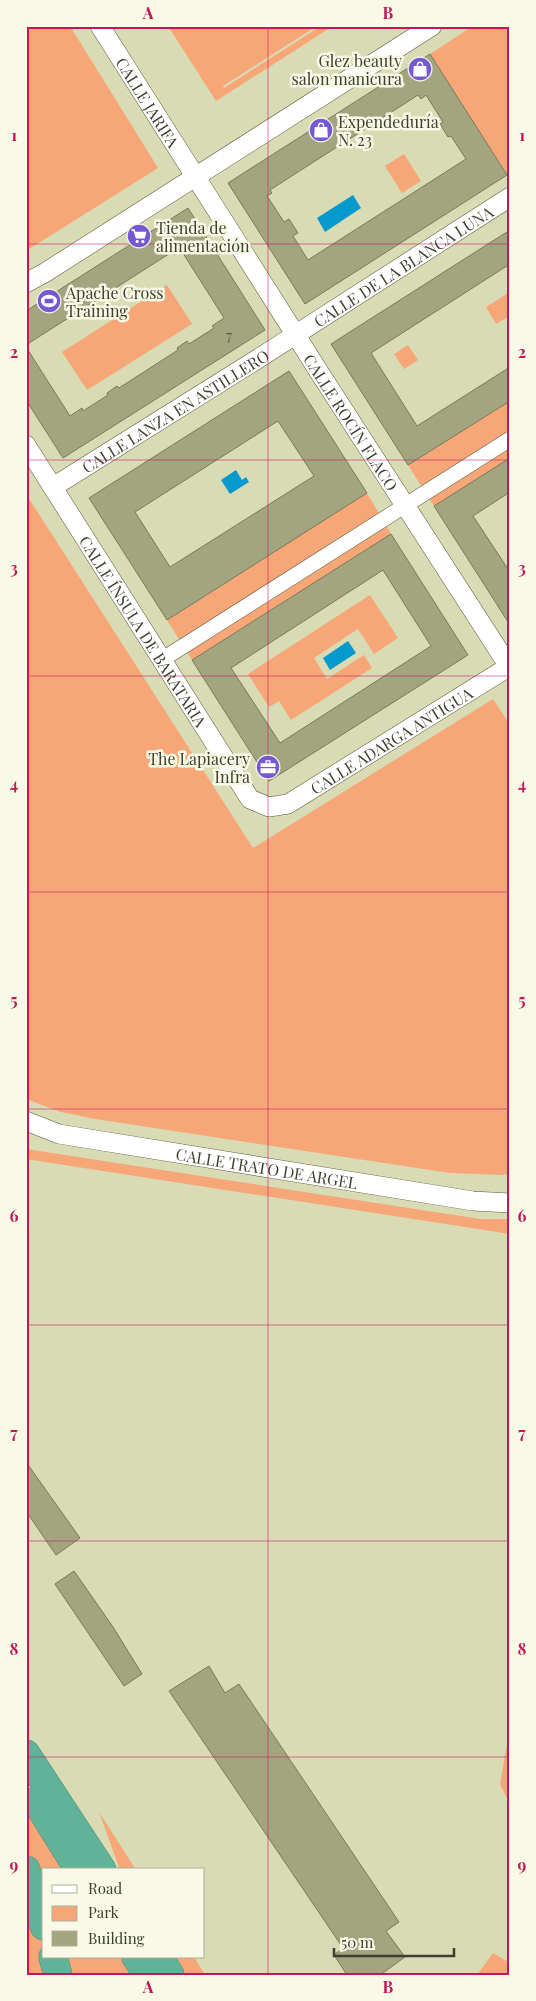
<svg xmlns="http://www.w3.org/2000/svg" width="536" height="2001" viewBox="0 0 536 2001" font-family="'Playfair Display',serif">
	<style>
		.green { fill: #f6a677 }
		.water { fill: #0699cc }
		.building { fill: #a3a580; stroke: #777a56; fill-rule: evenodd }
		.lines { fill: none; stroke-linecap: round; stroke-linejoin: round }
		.pedestrian-casing { stroke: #575937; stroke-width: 16 }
		.minor-casing { stroke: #575937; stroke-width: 20 }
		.motorway-casing { stroke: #548a73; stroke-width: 29 }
		.pedestrian { stroke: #fff; stroke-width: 15 }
		.minor { stroke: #fff; stroke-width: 19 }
		.motorway { stroke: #60b398; stroke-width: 28 }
		.grid { fill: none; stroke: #c2185b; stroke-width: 1; stroke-opacity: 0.55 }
		.labels { text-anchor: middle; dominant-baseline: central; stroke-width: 5; stroke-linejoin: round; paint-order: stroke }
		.number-label { font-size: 14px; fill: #565842 }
		.poi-label { font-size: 16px; fill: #3d3e2e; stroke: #f8fae6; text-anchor: start }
		.street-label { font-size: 16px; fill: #3d3e2e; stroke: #f8fae6 }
		.neatline { fill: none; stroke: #c2185b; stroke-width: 2 }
		.grid-label { font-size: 16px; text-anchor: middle; font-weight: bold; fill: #c2185b }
	</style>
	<rect width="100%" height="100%" fill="#d8dbb4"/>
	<g class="green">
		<path d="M26 26H70L158 168 26 251Z"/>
		<path d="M168 26H317L223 86 224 88 321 26H333L216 101Z"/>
		<path d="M473 26H510V174L507 175 430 54Z"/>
		<path d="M404 154 421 181 402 193 385 166Z"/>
		<path d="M167 285 192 324 87 390 62 352Z"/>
		<path d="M510 292V316L496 324 486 307Z"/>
		<path d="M408 345 418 360 404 369 394 354Z"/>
		<path d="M510 401V458L434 506 408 465Z"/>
		<path d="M367 493 391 534 192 660 167 620Z"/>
		<path d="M26 494 253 848 493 699 510 725V1174L502 1175 450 1173 95 1119 61 1112 26 1099Z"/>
		<path d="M370 595 398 638 374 654 358 629 314 658 327 679 364 655 372 668 291 720 279 701 269 707 248 674Z"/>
		<path d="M26 1149 480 1219H510V1234L26 1159Z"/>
		<path d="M510 1743V1805L500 1784 507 1744Z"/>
		<path d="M26 1808 67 1870H44V1957H124L136 1975H26Z"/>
		<path d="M99 1812 136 1870H120Z"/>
		<path d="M493 1953 510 1963V1975H477Z"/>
		<path d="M172 1957H194L205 1975H183Z"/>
	</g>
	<g class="water">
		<path d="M353 195 361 208 325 232 317 218Z"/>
		<path d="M236 470 242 480 246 477 249 482 230 494 221 480Z"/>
		<path d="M348 641 356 653 330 670 323 658Z"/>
	</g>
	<g class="building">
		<path d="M430 54 507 175 305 304 228 183ZM418 95 421 99 426 95 443 122 440 124 448 137 451 136 466 159 308 260 293 236 298 233 289 219 284 222 267 196 272 193 270 190Z"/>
		<path d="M188 208 265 330 63 458 26 400V347L70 416 82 408 83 411 108 395 107 393 117 386 119 388 178 350 177 348 187 341 189 344 214 328 212 326 224 318 181 250 174 255 172 252 26 345V311Z"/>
		<path d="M510 230V264L371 353 417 426 510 367V401L408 465 331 344Z"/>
		<path d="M289 371 367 493 167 620 89 498ZM278 421 314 476 170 567 135 512Z"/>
		<path d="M510 458V492L473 516 510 572V625L434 506Z"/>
		<path d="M391 534 468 655 269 781 192 660ZM383 570 431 646 280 743 231 668Z"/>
		<path d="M26 1462 80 1538 56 1555 26 1511Z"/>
		<path d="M74 1571 113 1627 142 1674 124 1686 55 1584Z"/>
		<path d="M209 1666 225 1693 239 1684 399 1922 386 1931 405 1957 380 1975H347L334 1955 343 1948 169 1691Z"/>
	</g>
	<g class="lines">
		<g class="pedestrian-casing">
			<path id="pedestrian" d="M163 659 510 439"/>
		</g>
		<g class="minor-casing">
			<g id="minor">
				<path id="s1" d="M100 26 321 375 510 668"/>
				<path d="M26 283 46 272 432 26"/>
				<path id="s2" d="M26 445 250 799 269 807 288 804 510 666"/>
				<path id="s3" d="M53 487 256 360 510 197"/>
				<path id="s4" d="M26 1121 59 1134 473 1201 510 1203"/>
			</g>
		</g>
		<g class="motorway-casing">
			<g id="motorway">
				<path d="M26 1754 102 1870"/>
				<path d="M36 1801 79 1870"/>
				<path d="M26 1870 44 1926"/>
				<path d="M53 1957 58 1975"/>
				<path d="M136 1957 148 1975"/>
				<path d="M159 1957 170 1975"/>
			</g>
		</g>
		<use href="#pedestrian" class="pedestrian"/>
		<use href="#minor" class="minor"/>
		<use href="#motorway" class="motorway"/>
	</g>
	<path class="grid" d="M268 26V1975M26 244H510M26 460H510M26 676H510M26 892H510M26 1109H510M26 1325H510M26 1541H510M26 1757H510"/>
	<defs>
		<g id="shop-disc" transform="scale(1.25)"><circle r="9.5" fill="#7658d2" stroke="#f8fae6"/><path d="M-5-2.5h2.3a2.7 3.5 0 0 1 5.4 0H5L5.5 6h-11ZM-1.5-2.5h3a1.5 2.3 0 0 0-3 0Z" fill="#fff"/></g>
		<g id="supermarket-disc" transform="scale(1.25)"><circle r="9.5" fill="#7658d2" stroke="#f8fae6"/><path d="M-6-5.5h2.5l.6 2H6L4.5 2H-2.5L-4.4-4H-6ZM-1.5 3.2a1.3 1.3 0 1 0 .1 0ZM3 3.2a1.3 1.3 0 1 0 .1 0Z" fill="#fff"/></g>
		<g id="stadium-disc" transform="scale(1.25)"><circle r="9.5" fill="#7658d2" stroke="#f8fae6"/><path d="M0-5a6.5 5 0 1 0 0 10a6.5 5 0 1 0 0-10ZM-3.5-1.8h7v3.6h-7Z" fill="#fff"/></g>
		<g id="office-disc" transform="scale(1.25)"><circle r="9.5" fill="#7658d2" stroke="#f8fae6"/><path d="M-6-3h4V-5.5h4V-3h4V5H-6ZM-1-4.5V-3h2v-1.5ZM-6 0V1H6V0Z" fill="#fff"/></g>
	</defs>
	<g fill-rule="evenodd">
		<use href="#shop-disc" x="420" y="69"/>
		<use href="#shop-disc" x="321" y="130"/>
		<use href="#supermarket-disc" x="139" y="236"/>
		<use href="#stadium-disc" x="49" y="301"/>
		<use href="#office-disc" x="268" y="767"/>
	</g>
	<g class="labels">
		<g class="number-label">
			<text x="229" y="335">7</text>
		</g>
		<g class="poi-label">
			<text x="402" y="60" text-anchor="end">Glez beauty<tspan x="402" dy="18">salon manicura</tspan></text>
			<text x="338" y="121">Expendeduría<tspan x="338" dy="18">N. 23</tspan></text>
			<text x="156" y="227">Tienda de<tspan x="156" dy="18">alimentación</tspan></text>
			<text x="66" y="292">Apache Cross<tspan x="66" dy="18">Training</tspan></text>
			<text x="250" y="758" text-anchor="end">The Lapiacery<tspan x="250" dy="18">Infra</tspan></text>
		</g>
		<g class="street-label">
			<text stroke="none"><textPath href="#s1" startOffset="90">CALLE JARIFA</textPath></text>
			<text stroke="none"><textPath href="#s3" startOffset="414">CALLE DE LA BLANCA LUNA</textPath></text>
			<text stroke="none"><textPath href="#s3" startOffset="144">CALLE LANZA EN ASTILLERO</textPath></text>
			<text stroke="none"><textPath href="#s1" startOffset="469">CALLE ROCÍN FLACO</textPath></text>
			<text stroke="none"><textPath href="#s2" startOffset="220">CALLE ÍNSULA DE BARATARIA</textPath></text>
			<text stroke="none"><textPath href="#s2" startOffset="580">CALLE ADARGA ANTIGUA</textPath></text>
			<text stroke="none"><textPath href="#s4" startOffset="246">CALLE TRATO DE ARGEL</textPath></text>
		</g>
	</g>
	<rect width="536" height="2001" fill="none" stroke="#f8fae6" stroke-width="55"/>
	<rect x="42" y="1868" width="162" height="90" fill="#f8fae6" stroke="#adaf9c"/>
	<rect x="52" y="1885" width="25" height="8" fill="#ffffff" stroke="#adaf9c"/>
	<text x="88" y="1894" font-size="15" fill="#3d3e2e">Road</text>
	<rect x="52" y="1906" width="25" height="15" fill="#f6a677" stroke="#adaf9c"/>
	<text x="88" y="1918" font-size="15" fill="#3d3e2e">Park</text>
	<rect x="52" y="1931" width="25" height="15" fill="#a3a580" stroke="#adaf9c"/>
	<text x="88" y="1944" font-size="15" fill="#3d3e2e">Building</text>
	<path d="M334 1948v8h120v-8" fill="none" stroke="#3d3e2e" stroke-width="2.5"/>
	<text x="341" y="1948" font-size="15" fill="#3d3e2e" stroke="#f8fae6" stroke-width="4" paint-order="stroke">50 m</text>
	<rect x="28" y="28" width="480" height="1946" class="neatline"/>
	<g class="grid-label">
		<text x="148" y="19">A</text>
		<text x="388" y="19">B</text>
		<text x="14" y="141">1</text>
		<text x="522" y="141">1</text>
		<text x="14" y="358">2</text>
		<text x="522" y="358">2</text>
		<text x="14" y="574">3</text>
		<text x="522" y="574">3</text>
		<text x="14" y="790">4</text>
		<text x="522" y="790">4</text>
		<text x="14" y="1006">5</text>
		<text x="522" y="1006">5</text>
		<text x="14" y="1222">6</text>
		<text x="522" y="1222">6</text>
		<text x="14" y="1439">7</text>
		<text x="522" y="1439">7</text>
		<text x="14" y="1655">8</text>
		<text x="522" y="1655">8</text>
		<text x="14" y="1871">9</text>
		<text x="522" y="1871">9</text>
		<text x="148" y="1993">A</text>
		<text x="388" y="1993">B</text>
	</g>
</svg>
